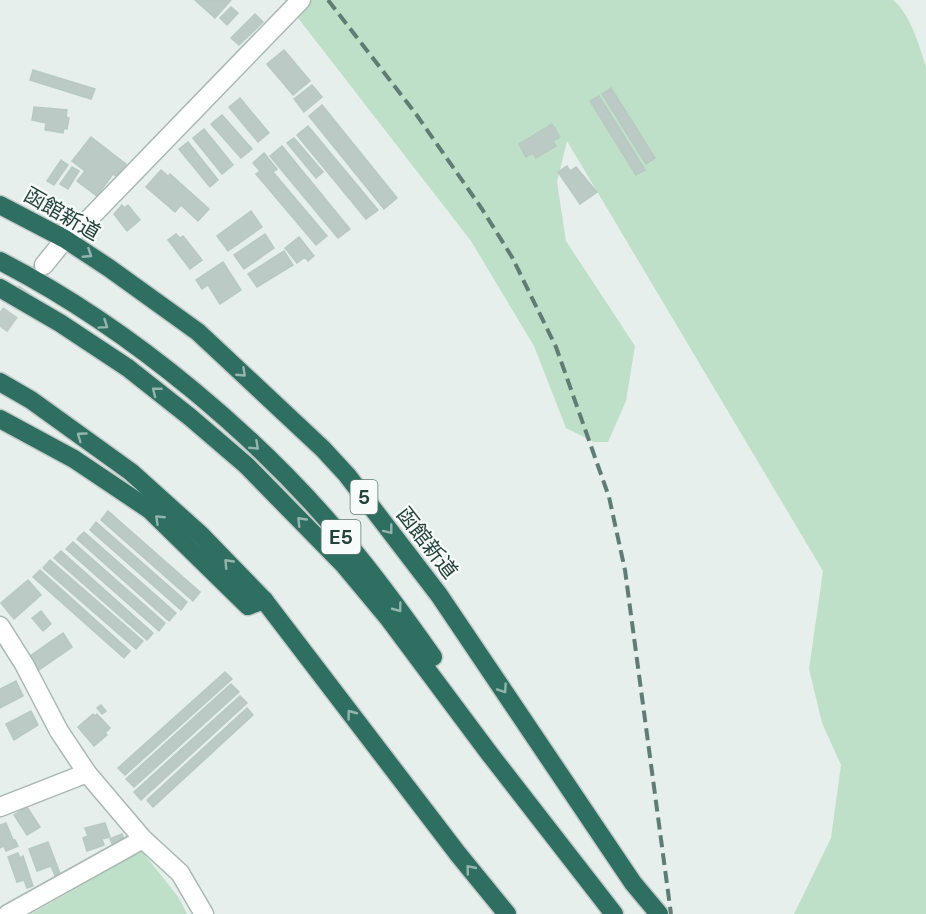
<svg xmlns="http://www.w3.org/2000/svg" width="926" height="914" viewBox="0 0 926 914" font-family="'DM Sans','Noto Sans JP',sans-serif">
	<style>
		.green { fill: #bfe0c8 }
		.building { fill: #bbcac4; stroke: #b8c9c2; stroke-width: 1.5 }
		.lines { fill: none; stroke-linecap: round; stroke-linejoin: round }
		.minor-tunnel { stroke: #bfccc8; stroke-width: 18; stroke-dasharray: 18 9; stroke-linecap: butt }
		.minor-casing { stroke: #a8b8b2; stroke-width: 21 }
		.highway-casing { stroke: #c2cac8; stroke-width: 21 }
		.minor { stroke: #fff; stroke-width: 18 }
		.highway { stroke: #2f6f62; stroke-width: 18 }
		.rail { stroke: #5f7d75; stroke-width: 4; stroke-dasharray: 12 6; stroke-linecap: butt }
		.oneway { stroke: #93b5ae }
		.labels { text-anchor: middle; dominant-baseline: central; stroke-width: 4.5; stroke-linejoin: round; paint-order: stroke }
		.shield { fill: #f7fbf9; stroke: #637a73; stroke-width: 1.5 }
		.shield-label { font-size: 20px; font-weight: bold; fill: #24423a }
		.street-label { font-size: 21px; fill: #24423a; stroke: #f7fbf9 }
	</style>
	<rect width="100%" height="100%" fill="#e6efeb"/>
	<g class="green">
		<path d="M284 0H893C910 13 920 47 926 67V914H794L831 838 841 765 822 723 809 669 823 571 567 141 557 182 566 241 635 346 626 401 608 442H594L566 428 534 346 471 241Z"/>
		<path d="M142 851 179 898 187 914H31Z"/>
	</g>
	<g class="building">
		<path d="M195 0H231L215 18Z"/>
		<path d="M231 7 238 13 227 25 220 18Z"/>
		<path d="M255 14 263 22 239 45 231 38Z"/>
		<path d="M284 50 310 81 293 95 267 64Z"/>
		<path d="M33 70 95 89 91 99 30 80Z"/>
		<path d="M312 85 322 97 304 112 294 99Z"/>
		<path d="M611 88 655 158 646 164 602 94Z"/>
		<path d="M599 96 645 170 636 175 590 101Z"/>
		<path d="M240 98 269 133 258 142 229 107Z"/>
		<path d="M322 105 397 198 384 209 309 116Z"/>
		<path d="M34 107 67 110 66 117 69 118 67 129 64 128 63 133 45 130 46 123 32 120Z"/>
		<path d="M222 115 252 149 241 158 211 124Z"/>
		<path d="M552 124 560 137 553 141 556 146 536 158 533 153 526 157 519 144Z"/>
		<path d="M308 126 378 210 366 219 297 135Z"/>
		<path d="M204 129 233 165 222 174 193 138Z"/>
		<path d="M91 137 126 164 116 176 113 174 97 196 77 181 85 171 72 161Z"/>
		<path d="M294 138 323 172 316 178 287 143Z"/>
		<path d="M188 142 218 180 210 187 179 149Z"/>
		<path d="M282 146 350 229 338 238 270 156Z"/>
		<path d="M264 153 277 169 273 172 327 236 316 245 256 174 260 171 253 163Z"/>
		<path d="M61 160 68 165 54 185 47 181Z"/>
		<path d="M567 166 570 171 576 167 597 192 580 204 558 172Z"/>
		<path d="M72 167 79 171 68 189 60 184Z"/>
		<path d="M161 170 168 176 170 174 209 209 198 221 181 205 175 212 146 187Z"/>
		<path d="M122 205 124 208 128 205 140 220 127 231 114 214Z"/>
		<path d="M251 211 262 227 228 251 217 236Z"/>
		<path d="M176 234 180 238 183 236 202 260 190 269 168 240Z"/>
		<path d="M265 234 274 248 244 269 234 255Z"/>
		<path d="M299 237 314 256 308 261 305 257 297 263 285 248Z"/>
		<path d="M284 251 293 265 257 287 248 274Z"/>
		<path d="M223 262 241 290 220 304 208 285 202 289 196 280Z"/>
		<path d="M108 511 200 592 193 601 101 520Z"/>
		<path d="M96 522 187 602 181 610 90 530Z"/>
		<path d="M84 532 176 613 169 621 77 539Z"/>
		<path d="M73 542 165 623 159 631 66 549Z"/>
		<path d="M61 551 153 633 147 640 54 558Z"/>
		<path d="M50 560 143 641 136 649 43 568Z"/>
		<path d="M40 570 130 651 124 658 33 577Z"/>
		<path d="M28 580 41 595 14 619 1 603Z"/>
		<path d="M41 611 51 624 43 631 32 618Z"/>
		<path d="M63 633 72 647 39 670 30 656Z"/>
		<path d="M225 672 232 679 125 775 118 768Z"/>
		<path d="M16 681 23 696 0 708V689Z"/>
		<path d="M231 684 239 692 134 787 126 779Z"/>
		<path d="M240 696 247 703 141 800 134 792Z"/>
		<path d="M101 705 106 711 102 714 97 708Z"/>
		<path d="M247 708 253 715 153 807 147 800Z"/>
		<path d="M31 711 38 725 14 740 6 724Z"/>
		<path d="M93 714 95 716 97 714 110 728 105 733 107 735 94 746 78 727Z"/>
		<path d="M27 807 40 827 27 835 14 815Z"/>
		<path d="M6 823 13 840H15L18 846 6 851 4 846 0 848V825Z"/>
		<path d="M105 823 110 837 102 839 104 845 87 851 83 838 88 836 85 828Z"/>
		<path d="M122 834 126 843 114 848 110 839Z"/>
		<path d="M48 842 61 876 56 878 51 866 37 871 29 849Z"/>
		<path d="M18 853 20 858 23 856 33 886 27 888 24 880 17 882 8 857Z"/>
	</g>
	<g class="lines">
		<path class="minor-tunnel" d="M0 327 43 267"/>
		<g class="minor-casing">
			<g id="minor">
				<path d="M44 265 65 239 84 224 301 0"/>
				<path d="M0 626 24 664 59 731 87 773 143 839 180 873 204 914"/>
				<path d="M0 807 87 773"/>
				<path d="M8 914 143 839"/>
			</g>
		</g>
		<g class="highway-casing">
			<g id="highway">
				<path d="M0 205 65 239 109 268 198 332 323 449 347 475 439 595 633 883 659 914"/>
				<path d="M0 261C132 329 264 440 357 555 384 588 409 623 433 657"/>
				<path d="M0 288 60 323 128 368 190 417 246 465 344 565 389 619 489 753 614 914"/>
				<path d="M0 382 31 400 131 472 201 535 264 600 458 854 507 914"/>
				<path d="M0 419 74 459 150 510 248 606 264 600"/>
			</g>
		</g>
		<use href="#minor" class="minor"/>
		<use href="#highway" class="highway"/>
		<path class="rail" d="M328 0 416 114 482 209 512 257 556 347 609 497 625 570 671 914"/>
	</g>
	<defs><path id="oneway-chevron" d="M-2-3.5L2.5 0L-2 3.5" fill="none" stroke-width="1.6" stroke-linecap="round" stroke-linejoin="round" transform="scale(1.5)"/></defs>
	<g class="oneway">
		<use href="#oneway-chevron" transform="translate(88 254) rotate(33)"/>
		<use href="#oneway-chevron" transform="translate(104 325) rotate(34)"/>
		<use href="#oneway-chevron" transform="translate(242 373) rotate(43)"/>
		<use href="#oneway-chevron" transform="translate(156 391) rotate(-142)"/>
		<use href="#oneway-chevron" transform="translate(81 436) rotate(-144)"/>
		<use href="#oneway-chevron" transform="translate(255 446) rotate(43)"/>
		<use href="#oneway-chevron" transform="translate(159 519) rotate(-136)"/>
		<use href="#oneway-chevron" transform="translate(301 521) rotate(-134)"/>
		<use href="#oneway-chevron" transform="translate(389 530) rotate(52)"/>
		<use href="#oneway-chevron" transform="translate(228 563) rotate(-134)"/>
		<use href="#oneway-chevron" transform="translate(398 608) rotate(53)"/>
		<use href="#oneway-chevron" transform="translate(503 689) rotate(56)"/>
		<use href="#oneway-chevron" transform="translate(351 714) rotate(-127)"/>
		<use href="#oneway-chevron" transform="translate(470 869) rotate(-129)"/>
	</g>
	<g class="labels">
		<g class="shield">
			<rect x="350.5" y="480" width="27" height="34" rx="4.5"/>
			<rect x="321.5" y="520" width="39" height="34" rx="4.5"/>
		</g>
		<g class="shield-label">
			<text x="364" y="497">5</text>
			<text x="341" y="537">E5</text>
		</g>
		<g class="street-label">
			<text transform="translate(62 214) rotate(30)">函館新道</text>
			<text transform="translate(427 543) rotate(52)">函館新道</text>
		</g>
	</g>
</svg>
